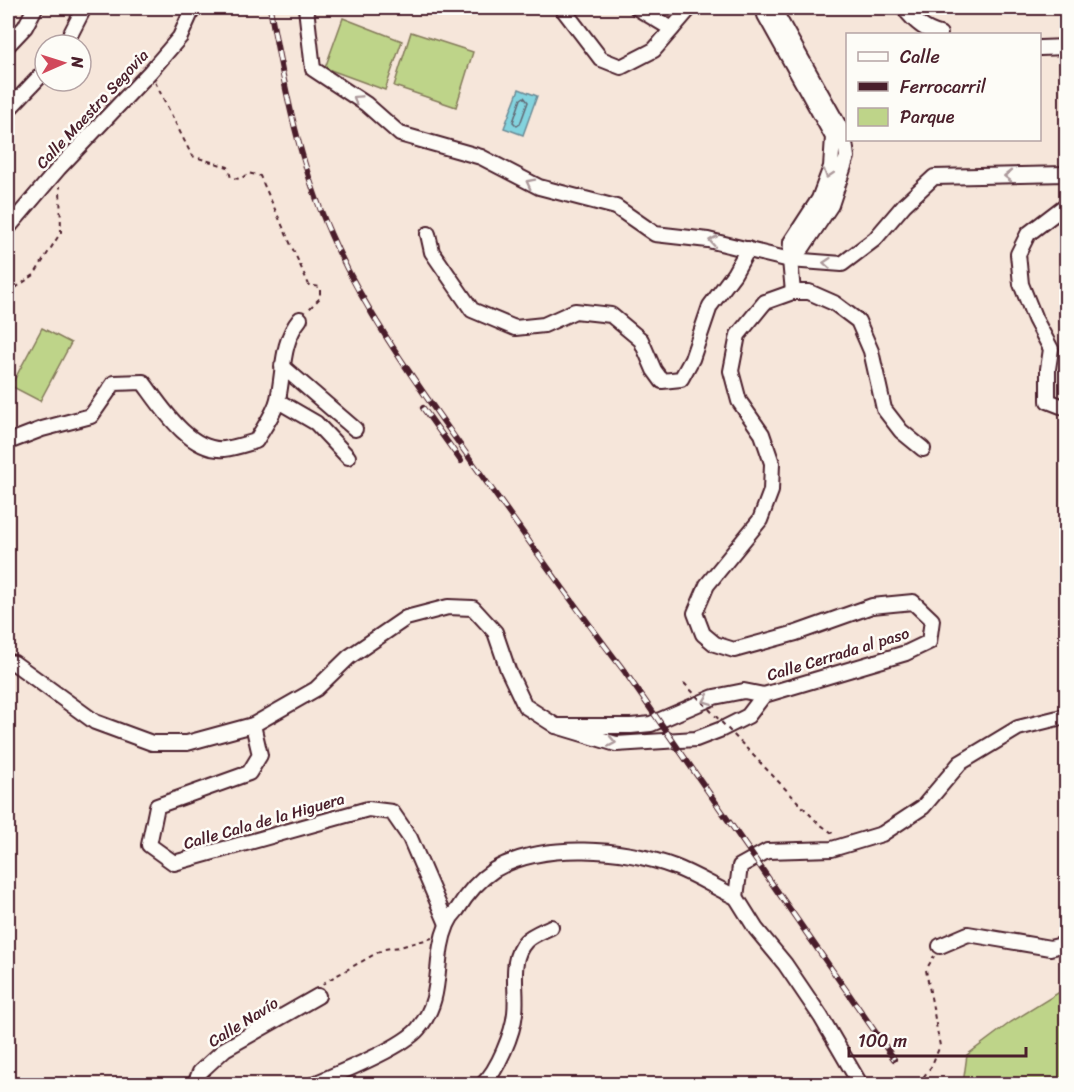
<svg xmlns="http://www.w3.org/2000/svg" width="1074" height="1092" viewBox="0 0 1074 1092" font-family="Sriracha,sans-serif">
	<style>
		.green { fill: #bed489; stroke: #847a5a; stroke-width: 1.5 }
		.water { fill: #83d3de; stroke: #6c8b96; stroke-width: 1.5 }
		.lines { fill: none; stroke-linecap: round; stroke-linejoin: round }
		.shore { stroke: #616773; stroke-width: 1.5 }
		.minor-casing { stroke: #4a1f2b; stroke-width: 18 }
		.path { stroke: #4a1f2b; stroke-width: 2; stroke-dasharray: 4.5 4.5; stroke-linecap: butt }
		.minor { stroke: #fdfcf7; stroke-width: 14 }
		.rail-casing { stroke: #4a1f2b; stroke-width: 6 }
		.rail { stroke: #fdfcf7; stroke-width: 4; stroke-dasharray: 11; stroke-linecap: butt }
		.path-bridge { stroke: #4a1f2b; stroke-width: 2; stroke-dasharray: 4.5 4.5; stroke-linecap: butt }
		.oneway { stroke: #ac999b }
		.labels { text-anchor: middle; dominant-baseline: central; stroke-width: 5; stroke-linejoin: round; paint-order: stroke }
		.street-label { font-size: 16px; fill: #4a1f2b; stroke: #fdfcf7 }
	</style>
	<rect width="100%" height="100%" fill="#f6e6da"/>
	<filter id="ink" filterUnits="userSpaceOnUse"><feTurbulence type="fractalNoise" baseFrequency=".0167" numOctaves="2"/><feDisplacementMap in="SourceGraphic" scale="12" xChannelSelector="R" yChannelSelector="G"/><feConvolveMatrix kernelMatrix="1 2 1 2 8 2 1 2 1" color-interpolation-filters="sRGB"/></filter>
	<g filter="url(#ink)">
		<g class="green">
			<path d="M343 18 402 41 385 90 325 68Z"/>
			<path d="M411 32 473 52 456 107 394 86Z"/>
			<path d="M42 328 71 343 40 401 11 386Z"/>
			<path d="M1066 988V1084H963L967 1055 1011 1022Z"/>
		</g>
		<path class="water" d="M519 89 537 96 523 135 504 128Z"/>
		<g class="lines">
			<path class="shore" d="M524 97 528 102 520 124 517 126 513 122 521 99Z"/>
			<g class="minor-casing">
				<g id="minor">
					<path d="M306 8 313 69 366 104 400 134 481 157 539 187 616 207 655 234 708 240 790 260 842 264 875 239 904 205 934 177 1066 174"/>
					<path d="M562 8 601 59 621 67 654 50 690 8"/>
					<path d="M637 8 672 29"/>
					<path d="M764 8 765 15 833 137 831 167 819 199 791 242 790 260 803 247 831 205 847 157 844 135 773 8"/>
					<path d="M904 8C913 20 925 31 940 34"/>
					<path d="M8 45 25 27 35 8"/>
					<path d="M65 45 84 8"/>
					<path d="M1040 48 1066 47"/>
					<path d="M8 110 45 71"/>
					<path d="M1066 205 1028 234 1018 254 1021 284 1035 319 1051 349 1048 369V401L1066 408"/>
					<path d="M8 228 59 168 150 72 180 37 193 8"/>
					<path d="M428 234 432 252 472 310 515 328 544 325 575 311 611 315 641 340 654 370 662 381 681 379 692 359 710 306 734 274 748 249"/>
					<path d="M790 260 793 292"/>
					<path d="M282 366 355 429"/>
					<path d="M278 401 316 423 348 457"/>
					<path d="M8 442 42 429 91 416 114 383 143 382C161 406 189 452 224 449 234 448 246 444 256 441 263 428 275 413 278 399 284 372 281 342 300 319"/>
					<path d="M8 662 14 663 95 722 152 743H187L253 725 316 689 349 657 406 618 448 607 473 608 495 632 508 670 525 706 556 726 616 744 696 739 722 729 748 716 764 695"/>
					<path d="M253 725 260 755 249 773 157 806 149 845 174 863 368 809 392 812 410 838 447 924"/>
					<path d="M556 726H631L651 724 714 697 744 691 764 695 906 653 929 642 932 620 913 602 872 606 796 633 734 650 715 644 703 634 695 613 707 585 760 520 771 491 772 463 762 434 739 401 731 371 738 335 765 302 793 292H809L834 303 858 321 871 351 884 409 901 431 923 449"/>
					<path d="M736 897 740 866 767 851 832 849 882 834 923 807 960 763 1018 728 1066 716"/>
					<path d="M736 897 756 929 785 964 821 1017 860 1084"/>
					<path d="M940 946 968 934 1050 948 1066 944"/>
					<path d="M195 1084 200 1072 225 1049 318 996"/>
					<path d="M314 1084C339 1073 402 1048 418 1029 446 996 432 960 447 925 449 920 453 914 457 910 466 895 479 880 494 870 543 841 624 848 675 867 696 875 716 888 736 897"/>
					<path d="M483 1084C498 1070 513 1033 515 1013 518 989 508 960 526 941 532 935 543 931 551 927"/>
				</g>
			</g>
			<g class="path">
				<path d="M155 82 192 156 228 167 231 178 241 179 248 173 260 176 309 285 320 287V298L308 310"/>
				<path d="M8 293 34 275 61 232 60 186"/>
				<path d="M323 985 325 982 384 949 400 947 432 938"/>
				<path d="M918 1084 931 1067 940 1046 926 970 934 956"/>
			</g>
			<use href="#minor" class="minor"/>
			<g class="rail-casing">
				<g id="rail">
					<path d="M270 8C284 85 299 163 331 235 368 319 423 392 475 466 525 535 573 605 625 672L894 1059"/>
					<path d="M423 408 461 461"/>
				</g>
			</g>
			<use href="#rail" class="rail"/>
			<path class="path-bridge" d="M684 683 818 823 835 835"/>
		</g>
		<defs><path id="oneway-chevron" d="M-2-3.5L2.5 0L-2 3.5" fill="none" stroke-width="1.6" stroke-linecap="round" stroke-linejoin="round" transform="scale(1.5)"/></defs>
		<g class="oneway">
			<use href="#oneway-chevron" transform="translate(357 99) rotate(-146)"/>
			<use href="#oneway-chevron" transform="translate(828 174) rotate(108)"/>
			<use href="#oneway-chevron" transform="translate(1008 176) rotate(180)"/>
			<use href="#oneway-chevron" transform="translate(530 183) rotate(-153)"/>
			<use href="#oneway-chevron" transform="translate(713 241) rotate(-169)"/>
			<use href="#oneway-chevron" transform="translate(827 263) rotate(-175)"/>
			<use href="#oneway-chevron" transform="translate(707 700) rotate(159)"/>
			<use href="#oneway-chevron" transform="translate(612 742) rotate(11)"/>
		</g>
	</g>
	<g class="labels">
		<g class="street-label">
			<text transform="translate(92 109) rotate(-47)">Calle Maestro Segovia</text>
			<text transform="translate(838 654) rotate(-17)">Calle Cerrada al paso</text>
			<text transform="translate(264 821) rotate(-16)">Calle Cala de la Higuera</text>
			<text transform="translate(243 1022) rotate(-32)">Calle Navío</text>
		</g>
	</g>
	<rect width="1074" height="1092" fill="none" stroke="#fdfcf7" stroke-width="30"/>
	<rect x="15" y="15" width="1044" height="1062" fill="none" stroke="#4a1f2b" stroke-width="2" filter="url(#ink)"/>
	<rect x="846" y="33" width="195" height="108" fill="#fdfcf7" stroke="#b5a4a5" stroke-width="1.5"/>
	<rect x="858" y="52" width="30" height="9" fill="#fdfcf7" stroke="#b5a4a5" stroke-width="1.5"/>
	<text x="900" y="63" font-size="18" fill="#4a1f2b">Calle</text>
	<rect x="858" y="82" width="30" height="9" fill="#4a1f2b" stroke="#b5a4a5" stroke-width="1.5"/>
	<text x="900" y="93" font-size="18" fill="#4a1f2b">Ferrocarril</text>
	<rect x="858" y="108" width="30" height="18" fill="#bed489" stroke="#b5a4a5" stroke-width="1.5"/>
	<text x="900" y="123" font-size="18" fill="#4a1f2b">Parque</text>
	<g transform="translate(63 63) rotate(87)"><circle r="28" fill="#fdfcf7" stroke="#b5a4a5" stroke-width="1.5"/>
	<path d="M0-4.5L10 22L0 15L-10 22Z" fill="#d1495b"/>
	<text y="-9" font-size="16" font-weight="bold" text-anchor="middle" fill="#4a1f2b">N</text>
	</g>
	<path d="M849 1047v9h177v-9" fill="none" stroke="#4a1f2b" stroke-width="3"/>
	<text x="858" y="1047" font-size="18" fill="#4a1f2b" stroke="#fdfcf7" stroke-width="4.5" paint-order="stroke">100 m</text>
</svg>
